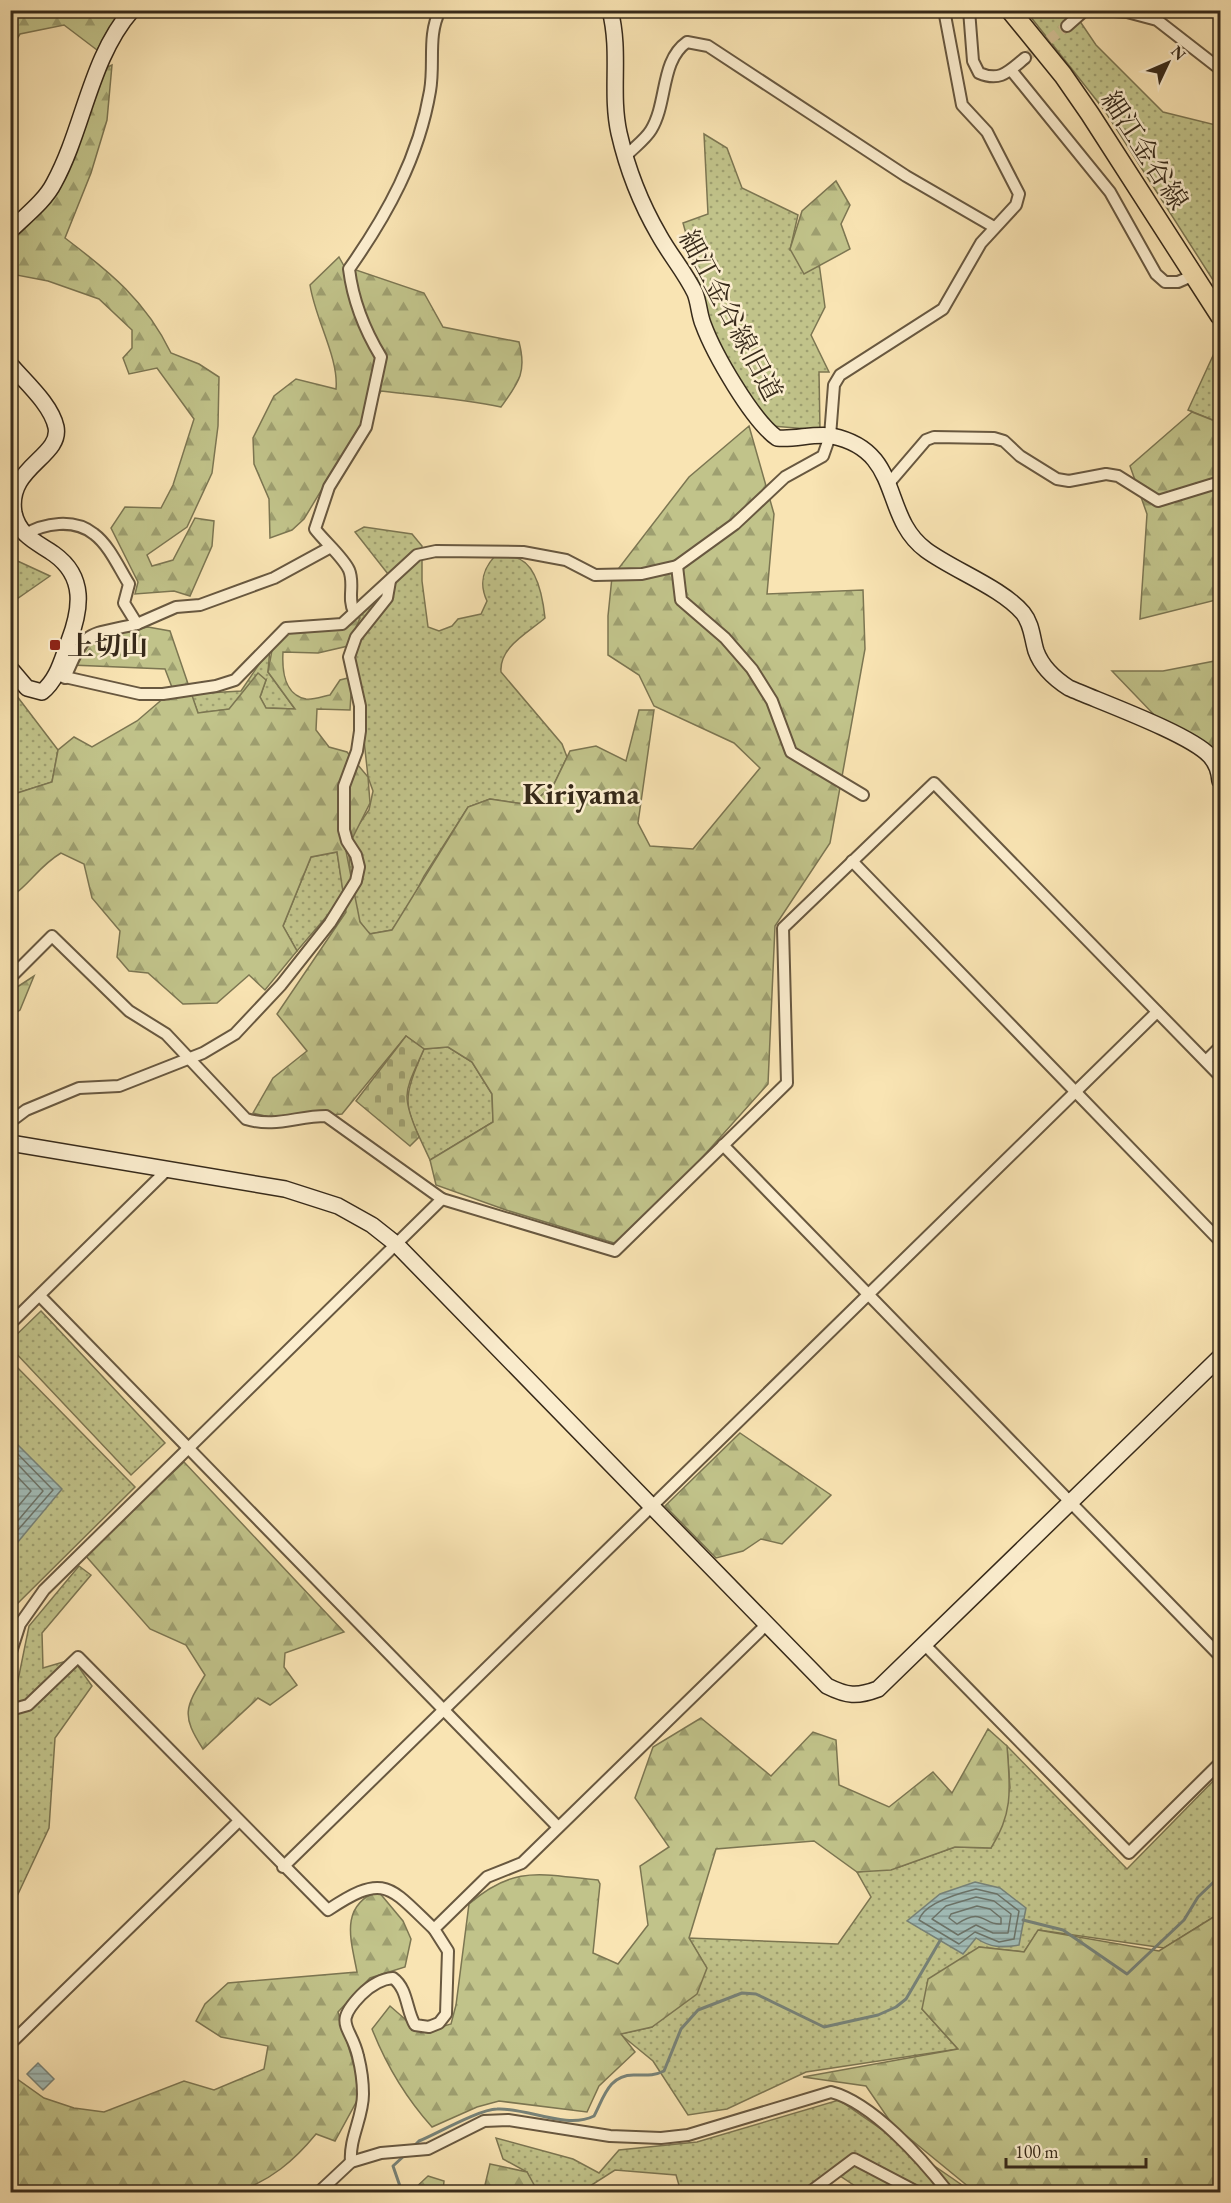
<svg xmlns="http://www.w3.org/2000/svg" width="1231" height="2203" viewBox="0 0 1231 2203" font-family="'EB Garamond','Noto Serif JP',serif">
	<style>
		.grass { fill: url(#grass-dots); stroke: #7c7652; stroke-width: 1.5 }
		.forest { fill: url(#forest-firs); stroke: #7c7652; stroke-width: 1.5 }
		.cemetery { fill: url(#cemetery-stones); stroke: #7c7652; stroke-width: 1.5 }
		.water { fill: url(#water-rules); stroke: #778278; stroke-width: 1.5 }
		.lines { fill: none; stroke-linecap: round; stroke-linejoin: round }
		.shore { stroke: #6c7368; stroke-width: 1.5 }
		.stream { stroke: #778278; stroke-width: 3 }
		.street-tunnel { stroke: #d2bf94; stroke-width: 10; stroke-dasharray: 10 5; stroke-linecap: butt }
		.street-casing { stroke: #685840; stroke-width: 14 }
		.secondary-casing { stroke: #372a1a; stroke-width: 18 }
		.primary-casing { stroke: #372a1a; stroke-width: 21 }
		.street { stroke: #fbedce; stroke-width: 10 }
		.secondary { stroke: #fbedce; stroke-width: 15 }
		.primary { stroke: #f9e4b3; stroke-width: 18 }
		.poi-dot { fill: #8f2418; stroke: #fbedce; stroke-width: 2 }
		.labels { text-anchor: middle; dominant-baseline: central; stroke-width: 5; stroke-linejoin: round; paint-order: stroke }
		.street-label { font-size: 27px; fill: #372a1a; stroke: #fbedce }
		.poi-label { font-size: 27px; font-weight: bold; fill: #372a1a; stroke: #fbedce; text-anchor: start }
		.quarter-label { font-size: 30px; font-weight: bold; fill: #372a1a; stroke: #fbedce }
	</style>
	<defs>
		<pattern id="grass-dots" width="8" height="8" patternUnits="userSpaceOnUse" patternTransform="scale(1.5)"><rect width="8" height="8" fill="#c1c38a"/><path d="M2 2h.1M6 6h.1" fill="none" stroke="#9e9f70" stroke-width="1.8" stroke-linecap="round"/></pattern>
		<pattern id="forest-firs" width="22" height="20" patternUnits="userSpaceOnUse" patternTransform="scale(1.5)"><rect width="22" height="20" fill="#c1c38a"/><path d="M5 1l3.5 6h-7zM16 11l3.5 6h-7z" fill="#9e9f70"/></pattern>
		<pattern id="cemetery-stones" width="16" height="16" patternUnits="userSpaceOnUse" patternTransform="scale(1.5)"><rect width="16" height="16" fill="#c1c38a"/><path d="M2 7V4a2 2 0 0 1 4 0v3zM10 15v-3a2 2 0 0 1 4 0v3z" fill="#9e9f70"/></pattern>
		<pattern id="water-rules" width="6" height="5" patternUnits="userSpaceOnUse" patternTransform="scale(1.5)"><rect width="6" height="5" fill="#a1bcb7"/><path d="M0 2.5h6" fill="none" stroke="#849994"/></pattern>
	</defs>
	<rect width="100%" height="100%" fill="#f9e4b3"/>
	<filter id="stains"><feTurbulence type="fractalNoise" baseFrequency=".00333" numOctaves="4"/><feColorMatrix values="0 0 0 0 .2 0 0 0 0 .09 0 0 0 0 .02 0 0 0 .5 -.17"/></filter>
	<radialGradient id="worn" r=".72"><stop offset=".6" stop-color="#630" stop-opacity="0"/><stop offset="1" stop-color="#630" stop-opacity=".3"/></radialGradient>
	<g class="grass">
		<path d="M1026 11H1073L1096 45 1163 112 1220 126V291L1105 111Z"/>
		<path d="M704 134 727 148 742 188 798 215 790 250 819 263 825 307 811 335 829 372H819L820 430 772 426C734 385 714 332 693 281L698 277 683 223 708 214Z"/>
		<path d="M1217 347 1220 353V423L1188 410Z"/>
		<path d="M364 527 412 534 422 546V581L428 627 439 631 452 626 458 619 481 614 487 601C479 584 482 570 495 556 501 556 508 555 514 557 537 562 543 599 545 618 528 633 499 647 501 672L562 744 567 757 554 784 531 805 490 799 468 807 424 876 409 906 392 930 369 934 357 918 350 872 348 840 369 810 373 791 368 777 364 740 366 723 350 661 356 637 359 607 388 574 355 532Z"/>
		<path d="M11 558 50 576 11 603Z"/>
		<path d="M270 648 268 672 295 709 266 708 260 697 266 680 232 709 198 713 191 694 241 691Z"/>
		<path d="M10 687 58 750 52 782 11 795Z"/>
		<path d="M337 852 344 896 297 951 283 926 311 857Z"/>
		<path d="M448 1047 472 1062 492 1094 493 1122 430 1160C405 1105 399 1106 424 1049Z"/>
		<path d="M41 1311 165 1443 131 1475 11 1348V1340Z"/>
		<path d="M11 1361 135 1487 11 1610Z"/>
		<path d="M79 1566 91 1575 42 1633 43 1668 73 1659 92 1686 55 1738 49 1828 11 1909 10 1739 14 1700 29 1626Z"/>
		<path d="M1007 1746 1127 1869 1220 1774V1913L1164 1948 1039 1930 1024 1952 979 1947 922 2009 958 2049 806 2072 727 2109 688 2115 653 2061 620 2034 652 2027 704 1964 689 1938 838 1944 871 1897 857 1872 899 1867 955 1847 991 1848 1010 1788Z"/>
		<path d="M839 2100 972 2192H864L840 2176 816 2192H681L676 2175 615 2170 590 2186 594 2192H535L527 2172 503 2159 496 2138 573 2159 599 2173 619 2150 697 2142Z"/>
		<path d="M1220 2186V2192H1179Z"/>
	</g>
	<g class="forest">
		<path d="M11 11H121L97 50 64 25 20 34 11 49Z"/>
		<path d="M112 65 107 120 91 173 65 238C110 272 146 301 171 353L199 364 219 377 218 426 212 473 187 527 147 555 152 566 173 560 195 518 214 521 212 546 190 596 174 591 135 594 138 582 111 528 125 507 161 508 173 485 194 419 157 368 129 374 123 358 132 348V330L99 299 48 281 11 274 10 237 54 193 103 69Z"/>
		<path d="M836 181 850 205 841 224 850 249 804 274 790 249 802 211Z"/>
		<path d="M339 257 344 266 424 293 443 327 519 342C527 372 519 382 501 407 461 398 421 396 381 391L304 519 292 530 270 538 269 499 254 464 253 438 274 396 296 379 336 389C339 358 315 319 310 285Z"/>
		<path d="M1192 412 1220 423V599L1140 619 1147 514 1130 466Z"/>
		<path d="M749 426 774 514 767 594 863 590 865 649 830 843 775 926 768 1084 647 1219 614 1243 506 1210 436 1185 430 1160 493 1122 492 1094 472 1062 448 1047 424 1049 406 1036 342 1114 280 1120 253 1113 273 1078 307 1051 277 1014 346 912 337 852 311 857 283 926 297 951 265 990 249 975 217 1003 183 1004 148 973 129 971 117 957 120 931 92 898 84 864 61 853C39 866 31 883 11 897V795L52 782 58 750 74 737 92 747 137 721 173 690 165 669 72 665 93 637 148 627 170 631 198 713 229 709 258 673 266 680 260 697 266 708 295 709 268 672 272 650 287 633 355 617 360 618 348 646 318 653 283 652C282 669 284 695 306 699 313 700 324 696 330 695L340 680 352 677 350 710 317 709 316 730 329 747 347 752 368 777 370 803 346 851 360 922 370 934 392 930 468 807 490 799 531 805 554 784 570 751 596 746 626 761 639 710H654L638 823 650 846 693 849 760 768 734 743 654 706 639 675 608 655V616L612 577 689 477Z"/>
		<path d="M1220 660V761L1161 722 1112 671H1163Z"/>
		<path d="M34 976 20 1010 11 1016V991Z"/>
		<path d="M740 1433 831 1495 782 1544 761 1539 743 1551 716 1558 665 1506Z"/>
		<path d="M184 1462 344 1632 285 1653 284 1667 297 1685 270 1705 258 1698 203 1749C181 1715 185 1708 205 1675L186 1645 150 1629 85 1555Z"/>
		<path d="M701 1718 771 1776 813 1732 836 1740 839 1785 889 1807 933 1772 952 1793 988 1729 1007 1746C1010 1787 1014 1812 991 1848L955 1847 891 1870 857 1872 814 1841 716 1849 689 1938 707 1968 697 1994 652 2027 621 2034 635 2052 599 2086 587 2112 499 2101 477 2107 432 2127C405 2097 387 2067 372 2029L390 2006 421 2033 451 2024 456 2005 469 1904C515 1864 542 1875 598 1880L600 1884 593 1953 618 1964 648 1925 640 1866 669 1847 635 1798 653 1747Z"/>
		<path d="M378 1891 403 1921 411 1939 405 1967 370 1978 338 2012 356 2072 359 2097 335 2141 316 2134C294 2161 270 2181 237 2192H11L10 2074 44 2098 74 2108 104 2112 184 2081 214 2090 264 2069 268 2046 221 2037 196 2021 205 2004 228 1983 357 1972C351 1940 339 1906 378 1891Z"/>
		<path d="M1220 1913V2186L1179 2192H975L892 2124 866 2086 803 2077 958 2049 922 2009 928 1979 979 1947 1024 1952 1038 1930 1159 1951Z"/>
		<path d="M490 2164 527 2172 538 2192H494L485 2185Z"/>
		<path d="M428 2176 444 2181 443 2192H411Z"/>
	</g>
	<path class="cemetery" d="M406 1036 424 1049C405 1092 400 1093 419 1137L410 1146 356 1101Z"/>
	<g class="water">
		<path d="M10 1437 62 1489 17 1543 11 1545Z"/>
		<path d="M975 1882 1000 1888 1026 1908 1019 1945C1001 1948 991 1948 976 1938L963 1954 907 1921 940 1894Z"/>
		<path d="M38 2063 54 2079 43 2090 27 2074Z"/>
	</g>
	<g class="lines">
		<g class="shore">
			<path d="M10 1446 53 1490 10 1539"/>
			<path d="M10 1456 43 1491 10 1530"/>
			<path d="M10 1469 31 1491 10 1516"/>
			<path d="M976 1889 997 1894 1019 1911 1014 1939 999 1942 975 1932 959 1944 919 1920C924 1903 960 1893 976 1889Z"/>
			<path d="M976 1897 994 1901 1011 1914 1008 1933H993L976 1925 958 1935 932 1919 946 1906Z"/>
			<path d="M977 1906 990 1909 1001 1918V1924C984 1926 983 1906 957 1924L949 1918 951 1914Z"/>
		</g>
		<g class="stream">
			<path d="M1023 1920 1063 1930 1127 1974 1184 1920 1198 1897 1220 1876"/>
			<path d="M414 2146 419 2141C436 2134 480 2109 497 2109 526 2107 566 2130 594 2116 604 2097 609 2074 635 2075 646 2075 654 2076 664 2071L681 2029 698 2010 742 1993 756 1994 824 2027 878 2015 896 2007 906 1999 941 1939"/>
			<path d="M402 2192 393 2166 405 2155"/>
		</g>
		<path class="street-tunnel" d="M1025 58 1067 26"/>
		<g class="street-casing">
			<g id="street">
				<path d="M969 10 973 61 979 73C1000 82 1008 72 1025 58"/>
				<path d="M1101 10 1127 12 1157 20 1220 69"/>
				<path d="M1067 26 1085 10"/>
				<path d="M1011 70 1110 192 1156 274 1165 282H1178L1194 275"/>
				<path d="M625 157C633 148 645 140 651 130 668 102 660 61 687 42L708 46 906 176 994 227"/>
				<path d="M890 482 926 440 934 437 994 438 1004 441 1020 456 1057 479 1069 481 1106 474 1118 476 1158 501 1220 482"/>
				<path d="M24 535C44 523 74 518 94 534 109 545 119 568 129 584L124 603 137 624 176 607 200 605 274 578 329 548"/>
				<path d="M677 566 681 600 725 638 752 669 772 701 791 752 863 795"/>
				<path d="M354 612C347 598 355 584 349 570 343 557 324 541 315 529L329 487 366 427 381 357C364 329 353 301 349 269 387 215 419 157 430 91 435 63 427 36 440 10"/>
				<path d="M56 675 140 694H163L216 686 235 680 286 628 342 624 417 555 436 551 523 552 566 560 595 575 642 574 677 566 735 524 785 477 823 456 830 436 834 385 840 375 943 309 981 243 1016 205 1019 194 987 132 962 105 944 10"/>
				<path d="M65 678C86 628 86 636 137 624"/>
				<path d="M852 861 1220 1241"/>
				<path d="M10 978 52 936 129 1011 166 1034 246 1119C275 1128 297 1116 326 1116L442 1199 44 1590 20 1624 10 1655"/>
				<path d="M1206 1061 1220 1047"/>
				<path d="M10 1122 26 1110 79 1088 119 1086 203 1053 235 1034 281 985 330 923 356 881 359 867 356 855 347 841 344 830V786L357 751 360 731V706L349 657 356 637 387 598 390 581"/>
				<path d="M723 1145 1220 1656"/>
				<path d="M442 1199 615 1251 787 1083 783 928 934 783 1220 1076"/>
				<path d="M40 1296 558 1827"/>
				<path d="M10 1324 168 1169"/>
				<path d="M925 1645 1129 1853 1220 1763"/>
				<path d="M10 1710 28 1705 78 1657 328 1910C385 1872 389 1886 434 1929"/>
				<path d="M283 1867 1157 1012"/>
				<path d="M10 2044 239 1821"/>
				<path d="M351 2162C349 2138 363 2118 363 2094 363 2082 361 2068 358 2056 351 2025 332 2025 361 1995 370 1986 381 1979 393 1978 408 1989 406 2010 415 2025L429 2027 439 2023 446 2014 448 1951 434 1929 487 1877 522 1863 767 1624"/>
				<path d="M319 2192 351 2162 381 2153 428 2149 484 2121 508 2120 610 2136 661 2138 688 2135 831 2092C873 2103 922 2159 948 2192"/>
				<path d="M810 2192 854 2159 917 2192"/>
			</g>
		</g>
		<g class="secondary-casing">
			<g id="secondary">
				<path d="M610 10C621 53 610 92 619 133 627 168 641 204 659 235 670 255 685 272 695 293 699 303 699 314 703 324 714 354 752 420 777 438 795 440 814 433 832 436 904 451 880 516 926 550 953 570 1002 588 1023 613 1032 624 1032 638 1036 651 1042 668 1055 679 1069 688 1101 702 1190 734 1210 756 1217 764 1219 771 1220 781"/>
				<path d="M10 231C25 216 45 201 54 183 84 128 90 58 132 10"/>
				<path d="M10 364C25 382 51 404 56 427 62 457 6 467 14 513 19 536 37 542 54 554 86 577 81 609 69 641 62 659 58 679 42 692L27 688 10 668"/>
				<path d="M10 1143 285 1189 338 1206 372 1225 396 1244 827 1686C847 1696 857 1697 878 1689L1220 1357"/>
			</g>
		</g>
		<g class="primary-casing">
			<path id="primary" d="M1010 10 1063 75 1090 114 1220 316"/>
		</g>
		<use href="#street" class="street"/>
		<use href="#secondary" class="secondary"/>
		<use href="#primary" class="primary"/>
	</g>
	<rect class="poi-dot" x="49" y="639" width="12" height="12" rx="3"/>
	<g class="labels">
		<g class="street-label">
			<text transform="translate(1145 150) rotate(57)">細江金谷線</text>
			<text transform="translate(731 315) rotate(62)">細江金谷線旧道</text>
		</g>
		<g class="poi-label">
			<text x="67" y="645">上切山</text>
		</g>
		<g class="quarter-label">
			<text x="581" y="793">Kiriyama</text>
		</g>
	</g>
	<rect width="1231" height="2203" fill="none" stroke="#f9e4b3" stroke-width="36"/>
	<rect x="12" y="12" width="1207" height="2179" fill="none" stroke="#372a1a" stroke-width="3"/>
	<rect x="18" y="18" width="1195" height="2167" fill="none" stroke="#372a1a" stroke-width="1.5"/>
	<g transform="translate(1168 63) rotate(46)" stroke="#fbedce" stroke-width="4.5" paint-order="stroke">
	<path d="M0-4.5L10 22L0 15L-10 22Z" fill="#372a1a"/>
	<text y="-9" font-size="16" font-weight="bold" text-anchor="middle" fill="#372a1a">N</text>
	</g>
	<path d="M1006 2158v9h140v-9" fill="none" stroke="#372a1a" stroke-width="3"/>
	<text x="1015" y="2158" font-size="18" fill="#372a1a" stroke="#fbedce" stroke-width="4.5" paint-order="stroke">100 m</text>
	<rect width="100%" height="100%" filter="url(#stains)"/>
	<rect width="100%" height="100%" fill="url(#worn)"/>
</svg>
